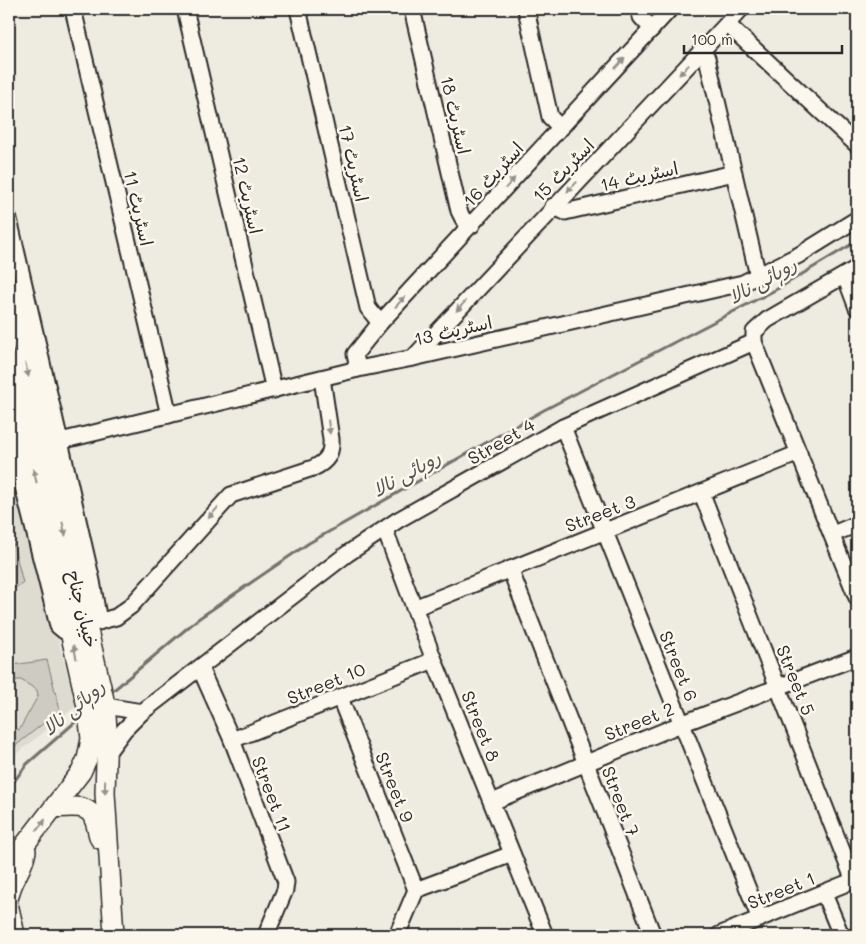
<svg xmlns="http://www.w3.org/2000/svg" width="866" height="944" viewBox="0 0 866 944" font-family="Mali,'Playpen Sans Arabic',sans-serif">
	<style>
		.built { fill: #dedbd1 }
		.green { fill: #cecbc2; stroke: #7c7b76 }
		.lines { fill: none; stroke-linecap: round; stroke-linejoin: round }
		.stream { stroke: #74726e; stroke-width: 3 }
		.minor-casing { stroke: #2b2b2b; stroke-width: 19 }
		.major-casing { stroke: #2b2b2b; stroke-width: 22 }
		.minor { stroke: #fbf7ec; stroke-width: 15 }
		.major { stroke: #fbf7ec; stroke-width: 19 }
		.oneway { fill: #93918c }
		.labels { text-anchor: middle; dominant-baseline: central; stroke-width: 5; stroke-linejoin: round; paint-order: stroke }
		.street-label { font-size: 18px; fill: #2b2b2b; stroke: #fbf7ec }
		.water-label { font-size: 19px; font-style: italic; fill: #555552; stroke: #fbf7ec }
	</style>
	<rect width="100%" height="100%" fill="#eeebe0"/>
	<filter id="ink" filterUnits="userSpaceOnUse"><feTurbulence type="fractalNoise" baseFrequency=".02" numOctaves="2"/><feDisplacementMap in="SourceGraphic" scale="10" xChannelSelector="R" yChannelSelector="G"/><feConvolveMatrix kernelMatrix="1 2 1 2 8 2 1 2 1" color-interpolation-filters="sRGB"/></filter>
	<g filter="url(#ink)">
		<path class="built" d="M11 464 76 706 14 756 9 764V466Z"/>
		<g class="green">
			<path d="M10 531 23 583 9 591V534Z"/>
			<path d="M9 647 13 665 47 660 60 710 9 751V725L19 730 38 696 37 690 21 680H15L13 684 9 681Z"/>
		</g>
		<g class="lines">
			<g class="stream">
				<path d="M109 694 198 619 309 543 544 410 779 288 857 241"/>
				<path d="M9 788 27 764 81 717"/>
			</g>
			<g class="minor-casing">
				<g id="minor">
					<path d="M73 9 169 415"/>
					<path d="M185 9 274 390"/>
					<path d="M298 9 368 308 380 323"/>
					<path d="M412 9 459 211 463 219 472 225"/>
					<path d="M526 9 550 117 561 128"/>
					<path d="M639 9 641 17 652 29"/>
					<path d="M727 24 857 145"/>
					<path d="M701 52 707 58 758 276"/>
					<path d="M553 206 565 212 734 173"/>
					<path d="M9 219 92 581 99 622"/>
					<path d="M857 268 767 320 754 332V342L857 598"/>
					<path d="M845 276 857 308"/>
					<path d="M413 358 741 9"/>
					<path d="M358 369 355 354 380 323 670 9"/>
					<path d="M563 427 760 919"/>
					<path d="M9 431 58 626 64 631 70 629"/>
					<path d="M44 445 358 369 413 358 743 283 799 255 857 219"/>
					<path d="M702 494 854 881"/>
					<path d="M385 530 434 660 545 935"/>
					<path d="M833 534 857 524"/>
					<path d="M510 569 653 935"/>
					<path d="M414 608 799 453"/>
					<path d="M90 624 116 617 131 606 231 495 313 468C327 462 332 454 331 439L322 378"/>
					<path d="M200 668 232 740 286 882 285 890 266 935"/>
					<path d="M340 698 416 890"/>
					<path d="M106 706 142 712"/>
					<path d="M232 740 434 660"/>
					<path d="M106 754 124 730 142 712 347 554 398 520 563 427 754 342"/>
					<path d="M492 802 681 724 857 657"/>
					<path d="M824 894 841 935"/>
					<path d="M397 935 416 890 512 854"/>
					<path d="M719 935 857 879"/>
				</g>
			</g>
			<g class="major-casing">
				<g id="major">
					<path d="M9 289 105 704 107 729 105 793 114 935"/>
					<path d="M9 363 88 711 91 739 87 759 81 772 9 865"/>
					<path d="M54 808C68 807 89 803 94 819 97 825 97 832 100 839"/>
					<path d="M9 896C12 878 23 870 26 851"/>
					<path d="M9 908 15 935"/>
				</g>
			</g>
			<use href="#minor" class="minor"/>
			<use href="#major" class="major"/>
		</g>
		<defs><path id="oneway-solid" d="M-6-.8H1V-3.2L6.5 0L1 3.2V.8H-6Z" transform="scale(1.25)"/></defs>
		<g class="oneway">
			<use href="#oneway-solid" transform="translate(620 63) rotate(-47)"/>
			<use href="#oneway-solid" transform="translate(684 70) rotate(134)"/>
			<use href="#oneway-solid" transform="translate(510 183) rotate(-48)"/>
			<use href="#oneway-solid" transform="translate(572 187) rotate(134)"/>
			<use href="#oneway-solid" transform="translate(400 302) rotate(-47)"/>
			<use href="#oneway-solid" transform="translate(461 306) rotate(133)"/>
			<use href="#oneway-solid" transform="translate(27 370) rotate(77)"/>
			<use href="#oneway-solid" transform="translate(329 427) rotate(82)"/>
			<use href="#oneway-solid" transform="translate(35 476) rotate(-103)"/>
			<use href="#oneway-solid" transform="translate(213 513) rotate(131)"/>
			<use href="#oneway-solid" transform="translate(64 529) rotate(77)"/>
			<use href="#oneway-solid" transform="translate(75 652) rotate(-102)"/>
			<use href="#oneway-solid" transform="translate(105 787) rotate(91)"/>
			<use href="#oneway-solid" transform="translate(41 825) rotate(-52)"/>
		</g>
	</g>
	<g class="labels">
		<g class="street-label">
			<text transform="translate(456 115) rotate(77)">اسٹریٹ 18</text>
			<text transform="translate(354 163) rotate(77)">اسٹریٹ 17</text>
			<text transform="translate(563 170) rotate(-46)">اسٹریٹ 15</text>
			<text transform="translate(493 174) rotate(-48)">اسٹریٹ 16</text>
			<text transform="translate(639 176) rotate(-13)">اسٹریٹ 14</text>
			<text transform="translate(248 195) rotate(77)">اسٹریٹ 12</text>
			<text transform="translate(139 208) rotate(77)">اسٹریٹ 11</text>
			<text transform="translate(453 330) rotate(-13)">اسٹریٹ 13</text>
			<text transform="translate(501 441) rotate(-30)">Street 4</text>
			<text transform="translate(600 513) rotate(-21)">Street 3</text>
			<text transform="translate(83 609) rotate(76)">خیبان جناح</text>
			<text transform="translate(679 666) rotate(68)">Street 6</text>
			<text transform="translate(796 680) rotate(68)">Street 5</text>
			<text transform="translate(326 683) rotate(-22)">Street 10</text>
			<text transform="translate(639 721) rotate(-22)">Street 2</text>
			<text transform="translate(481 726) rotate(68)">Street 8</text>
			<text transform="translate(395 787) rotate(68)">Street 9</text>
			<text transform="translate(272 794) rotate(69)">Street 11</text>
			<text transform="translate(621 801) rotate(69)">Street 7</text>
			<text transform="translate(781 890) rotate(-22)">Street 1</text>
		</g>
		<g class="water-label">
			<text transform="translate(762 280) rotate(-29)">روہائی نالا</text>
			<text transform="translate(406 473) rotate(-29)">روہائی نالا</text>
			<text transform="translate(73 707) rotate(-40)">روہائی نالا</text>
		</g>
	</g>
	<rect width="866" height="944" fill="none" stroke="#fbf7ec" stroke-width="30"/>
	<rect x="15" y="15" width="836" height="914" fill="none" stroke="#2b2b2b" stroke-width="2" filter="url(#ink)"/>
	<path d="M684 45v8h158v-8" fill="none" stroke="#2b2b2b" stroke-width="2.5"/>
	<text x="691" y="45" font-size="15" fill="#2b2b2b" stroke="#fbf7ec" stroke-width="4" paint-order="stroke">100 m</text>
</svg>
